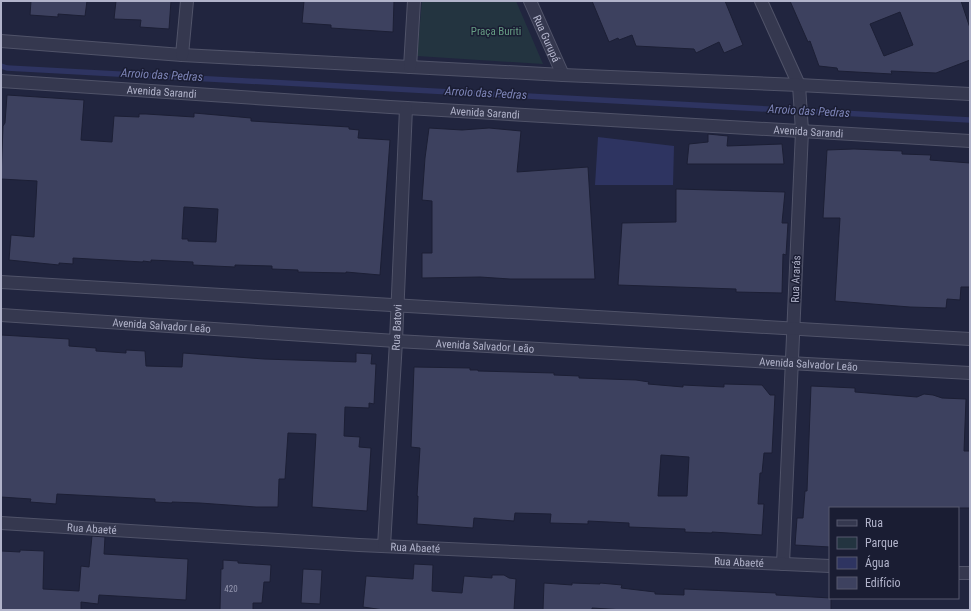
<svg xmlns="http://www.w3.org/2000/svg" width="971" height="611" viewBox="0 0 971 611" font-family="'Roboto Condensed',sans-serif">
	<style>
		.green { fill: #233440 }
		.water { fill: #2e3461 }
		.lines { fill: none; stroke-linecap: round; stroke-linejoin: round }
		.stream { stroke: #2e3461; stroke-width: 5.5 }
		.building { fill: #3d415f; stroke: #1c1f35; fill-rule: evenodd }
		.minor-casing { stroke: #505369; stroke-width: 14 }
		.minor { stroke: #35384f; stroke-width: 12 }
		.labels { text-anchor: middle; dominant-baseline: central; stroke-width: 3; stroke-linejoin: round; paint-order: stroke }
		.number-label { font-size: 9px; fill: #9496af }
		.park-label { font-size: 11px; fill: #669d84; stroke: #1a1d33 }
		.street-label { font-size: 11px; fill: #b1b3ca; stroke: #1a1d33 }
		.water-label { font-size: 12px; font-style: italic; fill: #7e85b8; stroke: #1a1d33 }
	</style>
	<rect width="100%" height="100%" fill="#21253f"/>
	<path class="green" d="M422 1H516L543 64 417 56Z"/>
	<path class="water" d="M598 137 674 146 673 185H595Z"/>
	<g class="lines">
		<path class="stream" d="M1 66 7 68 970 120"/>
	</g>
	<g class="building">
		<path d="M31 1H87L85 16 58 14V17L30 15Z"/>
		<path d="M116 1H171L169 29 140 27 141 20 114 19Z"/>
		<path d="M304 1H394L393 32 331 28V25L302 23Z"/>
		<path d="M592 1H725L743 45 724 53 719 42 696 53 694 49 636 46 632 35 619 40 618 38 609 42Z"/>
		<path d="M790 1H961L970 28V60L936 73 891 71 892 74 838 71 837 68 819 66 810 41 808 42ZM900 12 913 45 884 56 870 24Z"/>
		<path d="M7 95 84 100 81 140 112 142 114 116 139 117V114H146L194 117V113L251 118V121L349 127V129L359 130 358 138 390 140 380 275 346 272V273L298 272V270L272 269V266L235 265V267L193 265V262L151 260V262L143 261V262L73 258V264L59 263V265L9 260 11 235 34 237 37 181 1 179 3 126 5 123ZM184 207 218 209 216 242 188 241V239H182Z"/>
		<path d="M429 128 462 130 489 128 521 131 517 172 588 167 595 279H510L480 277 422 278V253H432V201L422 200 425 158Z"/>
		<path d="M708 134 728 136 727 146 782 144 784 164H687L689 144 708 142Z"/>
		<path d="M854 149 902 151V154L931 155 930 160 970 163V287H961L960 300 947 299 946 308 910 307 835 301 840 218H823L827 150Z"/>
		<path d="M676 189 785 192 782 223H788L786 255 783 254 782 293 736 292V289L618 285 622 223 676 222Z"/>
		<path d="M1 335 69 339V346L96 348V351L126 353V350L145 351 146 366 182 367 183 353 264 359 356 362V353L372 354 371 364H376L374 404 369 403V408L345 407 344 436 360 437 359 447 371 448 367 511 312 507 316 434 288 433 285 479H279L278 507H256L200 503 172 502V503L155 502V499L57 494 56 504 30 502 31 499 1 497Z"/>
		<path d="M414 367 470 368V370H478V371L554 373V375L579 376V378L636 380 649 382 648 384 683 387V385L724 387V384L762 385 770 395H775L772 453H764L762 473H760L758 504H764L762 535 712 532V533L685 532V529L629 527V523L588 521V524L550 523 551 514 515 513 514 521 474 518 473 528 417 524 418 496H417L420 448 411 447ZM661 455 689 457 687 496H658Z"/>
		<path d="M811 386 855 388V392L917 397 924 394 933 395 942 398 966 399 964 451H970V508H830V547L795 545 797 518H803L805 491H807Z"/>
		<path d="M92 536 105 537 104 554 188 559 186 600 99 595 98 604 81 602V610H1V551L20 552V550L44 551 43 589 79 591 81 566 89 567Z"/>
		<path d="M223 560 238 561V563L271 565 270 582H264L262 603H253V610H220L221 569H223Z"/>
		<path d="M414 564 433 565 432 591 462 593 464 576 492 578V575H504L509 578 516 579 514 610H384L363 607 366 576 413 579Z"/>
		<path d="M303 569 322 570 320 604 301 603Z"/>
		<path d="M544 583 572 585V583L600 584V583L622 585 621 588 655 592V594L684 595V589L776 593V595L831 598V610H624L592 608V610H543Z"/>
	</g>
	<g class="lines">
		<g class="minor-casing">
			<g id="minor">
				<path id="s1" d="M530 1 563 75"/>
				<path d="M761 1 799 85 802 131 783 564"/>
				<path d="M1 41 182 55 563 75 799 85 970 94"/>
				<path d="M182 55 187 1"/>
				<path d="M410 67 414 1"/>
				<path id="s2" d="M1 81 390 107 970 141"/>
				<path d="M1 282C324 299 647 317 970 339"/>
				<path id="s3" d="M1 315 396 341 970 373"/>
				<path id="s4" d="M1 523 359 545 830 566"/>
				<path id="s5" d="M384 546 396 341 406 108"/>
				<path d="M958 573H970"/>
			</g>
		</g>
		<use href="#minor" class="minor"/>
	</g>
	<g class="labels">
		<g class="number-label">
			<text x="231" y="589">420</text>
		</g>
		<g class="park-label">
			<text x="496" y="31">Praça Buriti</text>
		</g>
		<g class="street-label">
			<text stroke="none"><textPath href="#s1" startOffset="41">Rua Gurupá</textPath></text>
			<text stroke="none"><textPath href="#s2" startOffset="161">Avenida Sarandi</textPath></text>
			<text stroke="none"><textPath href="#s2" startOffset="485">Avenida Sarandi</textPath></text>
			<text stroke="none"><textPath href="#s2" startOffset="809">Avenida Sarandi</textPath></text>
			<text transform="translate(796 279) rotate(-88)">Rua Ararás</text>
			<text stroke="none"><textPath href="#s3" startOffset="161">Avenida Salvador Leão</textPath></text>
			<text stroke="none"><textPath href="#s5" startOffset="219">Rua Batovi</textPath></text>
			<text stroke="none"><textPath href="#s3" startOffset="485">Avenida Salvador Leão</textPath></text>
			<text stroke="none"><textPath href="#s3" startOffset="809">Avenida Salvador Leão</textPath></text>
			<text stroke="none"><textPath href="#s4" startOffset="91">Rua Abaeté</textPath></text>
			<text stroke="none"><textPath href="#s4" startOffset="415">Rua Abaeté</textPath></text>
			<text stroke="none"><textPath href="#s4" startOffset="739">Rua Abaeté</textPath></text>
		</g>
		<g class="water-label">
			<text transform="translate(162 75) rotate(3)">Arroio das Pedras</text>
			<text transform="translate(486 93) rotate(3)">Arroio das Pedras</text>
			<text transform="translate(809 111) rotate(3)">Arroio das Pedras</text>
		</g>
	</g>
	<rect width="971" height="611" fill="none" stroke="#b1b3ca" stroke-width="4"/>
	<rect x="829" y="507" width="130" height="92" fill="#1a1d33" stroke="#56596f"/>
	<rect x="837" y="520" width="20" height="6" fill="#35384f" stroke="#56596f"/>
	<text x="865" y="527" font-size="12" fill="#b1b3ca">Rua</text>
	<rect x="837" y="537" width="20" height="12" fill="#233440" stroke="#56596f"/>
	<text x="865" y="547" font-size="12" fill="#b1b3ca">Parque</text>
	<rect x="837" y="557" width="20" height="12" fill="#2e3461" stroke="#56596f"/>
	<text x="865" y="567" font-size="12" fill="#b1b3ca">Água</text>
	<rect x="837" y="577" width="20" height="12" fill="#3d415f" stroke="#56596f"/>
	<text x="865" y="587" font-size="12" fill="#b1b3ca">Edifício</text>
</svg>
